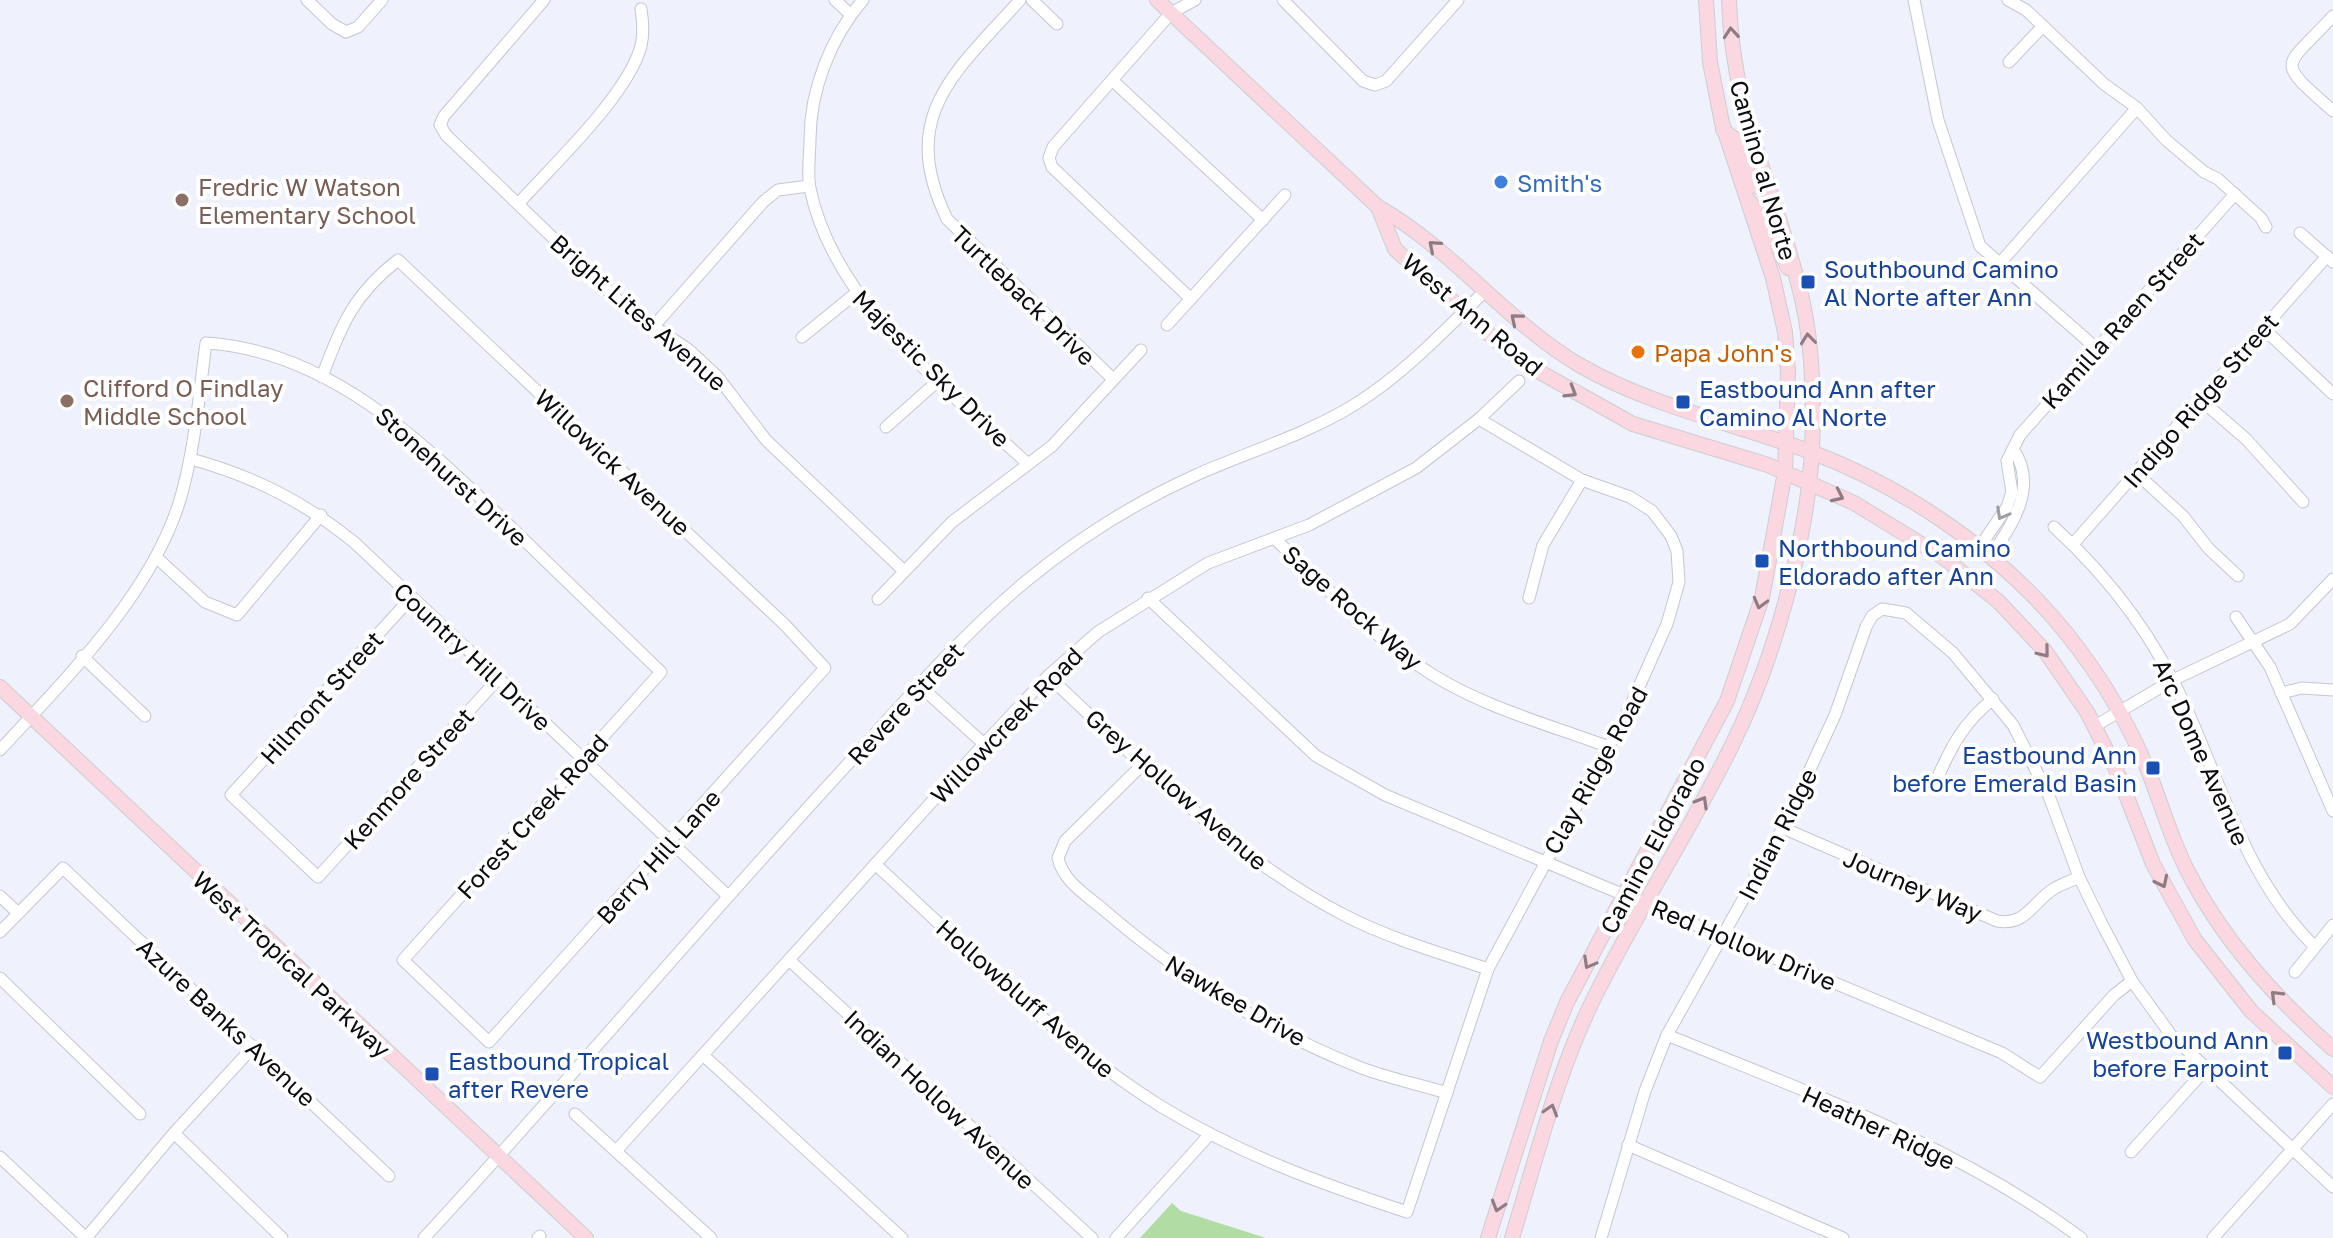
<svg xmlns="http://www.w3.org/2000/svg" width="2333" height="1238" viewBox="0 0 2333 1238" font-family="'Golos Text',sans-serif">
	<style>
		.green { fill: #b1dca3 }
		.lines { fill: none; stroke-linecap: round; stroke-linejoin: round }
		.minor-casing { stroke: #c3c7cf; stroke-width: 13 }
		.major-casing { stroke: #cececf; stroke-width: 16 }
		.minor { stroke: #fff; stroke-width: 11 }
		.major { stroke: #fad7e1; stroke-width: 14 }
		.oneway { stroke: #8e7c82 }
		.oneway2 { stroke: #9d9e9f }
		.shop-dot { fill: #3f7fe0; stroke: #fff; stroke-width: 3 }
		.education-dot { fill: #8d6e63; stroke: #fff; stroke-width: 3 }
		.transit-dot { fill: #1a4fb4; stroke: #fff; stroke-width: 3 }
		.food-dot { fill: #e8710a; stroke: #fff; stroke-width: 3 }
		.labels { text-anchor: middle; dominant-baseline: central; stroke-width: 8; stroke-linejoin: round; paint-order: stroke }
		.street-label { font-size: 24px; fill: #0b0c0f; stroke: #fff }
		.shop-label { font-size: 24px; fill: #366cbe; stroke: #fff; text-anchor: start }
		.education-label { font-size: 24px; fill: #785e54; stroke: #fff; text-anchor: start }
		.transit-label { font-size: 24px; fill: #164399; stroke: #fff; text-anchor: start }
		.food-label { font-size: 24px; fill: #c56008; stroke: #fff; text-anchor: start }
	</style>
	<rect width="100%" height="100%" fill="#eff2fc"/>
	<path class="green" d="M1172 1203 1181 1211 1266 1238H1140Z"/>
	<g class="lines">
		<g class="minor-casing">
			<g id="minor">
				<path d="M307 0 332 24 346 32 358 27 382 0"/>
				<path d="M544 0 444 116 440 125 446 135 625 307 689 350 717 376 766 440 903 570"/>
				<path d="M835 0 850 14"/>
				<path d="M863 0C831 37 810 90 810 139 810 154 807 173 810 188 833 302 945 387 1028 464"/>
				<path d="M1020 0C955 73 897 115 947 219L1113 379"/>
				<path d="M1032 0 1057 24"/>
				<path d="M1283 0 1363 81 1375 85 1386 81 1458 0"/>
				<path d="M1914 0 1938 120 1980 246 2096 348"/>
				<path d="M2008 0 2026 10 2104 84 2137 108 2166 140 2204 172 2218 179 2261 218 2266 227"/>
				<path d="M2333 16C2284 70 2273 58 2333 111"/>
				<path d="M2009 62 2043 26"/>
				<path d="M1112 80 1263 220"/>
				<path d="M518 204C553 165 628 95 641 46 644 34 643 22 641 9"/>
				<path d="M2300 233 2333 262"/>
				<path d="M2000 263 2137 108"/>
				<path d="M1191 299 1052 167 1049 158 1053 147 1171 13 1195 0"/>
				<path d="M1167 325 1285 195"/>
				<path d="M653 327 763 202 778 190 809 186"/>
				<path d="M2264 329 2333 394"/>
				<path d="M802 337 856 293"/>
				<path d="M2201 400 2246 439 2303 502"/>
				<path d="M886 427 939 380"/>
				<path d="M191 459C253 476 305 502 355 543L728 896"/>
				<path d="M2136 473 2183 516 2209 549 2238 576"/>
				<path d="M2054 527C2111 579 2157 641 2188 712 2225 795 2248 880 2314 946"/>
				<path d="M1275 539C1325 586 1374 639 1433 675 1486 708 1550 725 1609 747"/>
				<path d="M2073 544 2327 256"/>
				<path d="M1979 548 2007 507 2012 492 2007 461 2020 435 2235 194"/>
				<path d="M156 557 205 602 237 615 321 515"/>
				<path d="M1990 557C2012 525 2039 487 2013 449"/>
				<path d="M411 598 231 795 318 877 497 680"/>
				<path d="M1148 598 1316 756 1385 795 2002 1053 2040 1077 2114 995 2132 981"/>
				<path d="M1529 598 1543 545 1582 480"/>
				<path d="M878 599 952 522 1052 446 1141 350"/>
				<path d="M2236 617 2270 667 2333 811"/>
				<path d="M82 656 145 716"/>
				<path d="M1048 676C1141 762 1231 857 1346 916 1391 939 1440 953 1488 969"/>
				<path d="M920 686 984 744"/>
				<path d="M2281 693 2302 688 2333 690"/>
				<path d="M2095 726 2173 680 2290 624 2333 579"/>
				<path d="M0 750C66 678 151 595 180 500 195 449 199 395 206 343 334 351 429 449 516 532 564 579 612 625 661 672L403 960 489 1042 825 668 785 625 398 260C354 294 341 325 322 377"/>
				<path d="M1143 764 1065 841 1058 858C1063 882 1088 896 1105 911 1181 976 1266 1030 1359 1067 1387 1078 1418 1084 1447 1093"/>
				<path d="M1936 781C1951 747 1963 723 1993 699"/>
				<path d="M1783 828 1997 921C2027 926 2032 902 2055 888 2062 884 2071 881 2079 877"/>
				<path d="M875 864C967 948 1056 1041 1162 1107 1239 1154 1322 1184 1407 1212L1488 969 1630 707 1667 624 1679 582 1677 551 1671 536 1652 511 1630 497 1582 480 1479 419"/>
				<path d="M0 896 17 912"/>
				<path d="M0 932 63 868 389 1176"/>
				<path d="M789 960 1092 1238"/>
				<path d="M2295 972 2333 925"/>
				<path d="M0 978 140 1114"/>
				<path d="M1667 1035C1809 1093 1958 1146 2081 1238"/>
				<path d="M703 1055 902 1238"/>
				<path d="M575 1114 711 1238"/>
				<path d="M174 1133 282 1238"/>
				<path d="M1628 1145 1843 1238"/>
				<path d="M616 1151 984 744 1048 676 1098 632 1208 563 1309 525 1416 468 1479 419 1519 381"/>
				<path d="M2131 1152 2205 1070"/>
				<path d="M0 1157 86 1238"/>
				<path d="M86 1238 174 1133 254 1046"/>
				<path d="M424 1238C560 1091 689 938 824 790 889 720 951 644 1025 582 1077 539 1134 503 1196 475 1248 452 1305 435 1354 405 1404 374 1443 332 1485 291"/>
				<path d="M538 1238 540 1236"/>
				<path d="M1116 1238 1210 1134"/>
				<path d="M1601 1238 1645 1091 1667 1035 1783 828 1835 715 1866 627 1872 616 1882 609 1906 613 1953 653 2013 725 2049 796 2079 877 2102 924 2132 981 2171 1035 2333 1187"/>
				<path d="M2213 1238 2333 1104"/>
			</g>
		</g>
		<g class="major-casing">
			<g id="major">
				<path d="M1157 0 1378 207C1453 249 1506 322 1581 366 1653 407 1734 423 1811 452 1899 485 1988 544 2051 615 2093 663 2127 717 2151 778 2163 809 2172 841 2187 870 2223 941 2274 996 2333 1049"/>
				<path d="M1723 130 1736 140 1753 185 1767 190"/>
				<path d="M1749 201 1767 222 1788 268"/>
				<path d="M1378 207 1395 249 1498 342 1538 371 1633 424 1768 465 1854 503 1944 558 1998 601 2045 651 2087 712 2116 769 2153 864 2195 940 2251 1011 2333 1087"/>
				<path d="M0 687 586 1238"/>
				<path d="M1488 1238 1551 1041 1567 1002 1727 701 1762 598 1785 472 1788 373 1785 332 1773 278 1722 123 1710 62 1706 0"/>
				<path d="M1512 1238C1537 1156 1557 1072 1595 996 1638 909 1692 828 1734 741 1774 659 1807 542 1812 450 1814 401 1813 347 1802 299 1777 192 1732 115 1729 0"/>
			</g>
		</g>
		<use href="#minor" class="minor"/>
		<use href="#major" class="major"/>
	</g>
	<defs><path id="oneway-chevron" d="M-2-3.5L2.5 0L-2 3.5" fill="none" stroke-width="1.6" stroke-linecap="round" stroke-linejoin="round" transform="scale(2)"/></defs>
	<g class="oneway">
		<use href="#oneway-chevron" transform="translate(1731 33) rotate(-95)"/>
		<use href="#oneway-chevron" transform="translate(1434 246) rotate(-139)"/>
		<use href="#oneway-chevron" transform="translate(1516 319) rotate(-140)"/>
		<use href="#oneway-chevron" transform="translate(1808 339) rotate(-96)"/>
		<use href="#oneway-chevron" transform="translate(1571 392) rotate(31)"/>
		<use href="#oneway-chevron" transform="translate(1838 496) rotate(25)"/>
		<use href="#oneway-chevron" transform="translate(1760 603) rotate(105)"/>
		<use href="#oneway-chevron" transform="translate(2044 652) rotate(51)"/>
		<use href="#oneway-chevron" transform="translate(1702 802) rotate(-60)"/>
		<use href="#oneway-chevron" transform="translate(2162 882) rotate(64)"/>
		<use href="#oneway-chevron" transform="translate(1589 963) rotate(119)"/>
		<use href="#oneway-chevron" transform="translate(2276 996) rotate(-135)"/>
		<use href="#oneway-chevron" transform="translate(1551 1110) rotate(-73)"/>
		<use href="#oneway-chevron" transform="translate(1498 1206) rotate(107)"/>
	</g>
	<use class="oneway2" href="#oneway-chevron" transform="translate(2002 514) rotate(119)"/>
	<circle class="shop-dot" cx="1501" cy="182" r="8"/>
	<g class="education-dot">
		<circle cx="182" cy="200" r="8"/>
		<circle cx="67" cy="401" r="8"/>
	</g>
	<g class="transit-dot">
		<rect x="1800" y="274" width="16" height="16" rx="4"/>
		<rect x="1675" y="394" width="16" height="16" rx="4"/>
		<rect x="1754" y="553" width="16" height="16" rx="4"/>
		<rect x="2145" y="760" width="16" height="16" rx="4"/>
		<rect x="2277" y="1045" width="16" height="16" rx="4"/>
		<rect x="424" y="1066" width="16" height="16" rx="4"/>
	</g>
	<circle class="food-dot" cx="1638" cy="352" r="8"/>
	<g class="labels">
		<g class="street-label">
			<text transform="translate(1764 170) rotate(74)">Camino al Norte</text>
			<text transform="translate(1024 295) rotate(44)">Turtleback Drive</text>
			<text transform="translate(639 312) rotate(41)">Bright Lites Avenue</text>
			<text transform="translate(1473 314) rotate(40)">West Ann Road</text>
			<text transform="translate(2122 320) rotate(-48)">Kamilla Raen Street</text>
			<text transform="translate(932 368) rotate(45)">Majestic Sky Drive</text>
			<text transform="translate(2200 400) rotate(-49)">Indigo Ridge Street</text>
			<text transform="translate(613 462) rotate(43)">Willowick Avenue</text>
			<text transform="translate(452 476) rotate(42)">Stonehurst Drive</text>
			<text transform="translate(1353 607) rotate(41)">Sage Rock Way</text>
			<text transform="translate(473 656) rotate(43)">Country Hill Drive</text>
			<text transform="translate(321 697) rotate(-48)">Hilmont Street</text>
			<text transform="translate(905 703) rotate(-47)">Revere Street</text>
			<text transform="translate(1006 725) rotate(-46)">Willowcreek Road</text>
			<text transform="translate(2202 752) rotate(66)">Arc Dome Avenue</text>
			<text transform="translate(1595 770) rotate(-61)">Clay Ridge Road</text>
			<text transform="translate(408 778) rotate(-48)">Kenmore Street</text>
			<text transform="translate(1177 789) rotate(41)">Grey Hollow Avenue</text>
			<text transform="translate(532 816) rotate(-48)">Forest Creek Road</text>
			<text transform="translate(1777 834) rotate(-63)">Indian Ridge</text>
			<text transform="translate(1652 845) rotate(-62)">Camino Eldorado</text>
			<text transform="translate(658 856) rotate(-48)">Berry Hill Lane</text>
			<text transform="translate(1913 885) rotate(23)">Journey Way</text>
			<text transform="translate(1744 944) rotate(23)">Red Hollow Drive</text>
			<text transform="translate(292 964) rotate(43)">West Tropical Parkway</text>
			<text transform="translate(1026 998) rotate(41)">Hollowbluff Avenue</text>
			<text transform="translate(1236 1000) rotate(30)">Nawkee Drive</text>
			<text transform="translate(227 1022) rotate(43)">Azure Banks Avenue</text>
			<text transform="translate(940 1099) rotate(43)">Indian Hollow Avenue</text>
			<text transform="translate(1879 1127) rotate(25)">Heather Ridge</text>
		</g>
		<g class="shop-label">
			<text x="1517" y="182">Smith's</text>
		</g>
		<g class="education-label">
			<text x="198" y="186">Fredric W Watson<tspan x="198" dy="28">Elementary School</tspan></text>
			<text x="83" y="387">Clifford O Findlay<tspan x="83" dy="28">Middle School</tspan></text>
		</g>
		<g class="transit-label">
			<text x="1824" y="268">Southbound Camino<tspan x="1824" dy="28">Al Norte after Ann</tspan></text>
			<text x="1699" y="388">Eastbound Ann after<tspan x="1699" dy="28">Camino Al Norte</tspan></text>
			<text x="1778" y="547">Northbound Camino<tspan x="1778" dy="28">Eldorado after Ann</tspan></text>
			<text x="2137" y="754" text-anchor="end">Eastbound Ann<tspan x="2137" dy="28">before Emerald Basin</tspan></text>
			<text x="2269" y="1039" text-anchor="end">Westbound Ann<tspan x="2269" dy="28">before Farpoint</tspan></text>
			<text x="448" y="1060">Eastbound Tropical<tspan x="448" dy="28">after Revere</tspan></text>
		</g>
		<g class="food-label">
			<text x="1654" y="352">Papa John's</text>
		</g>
	</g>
</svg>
